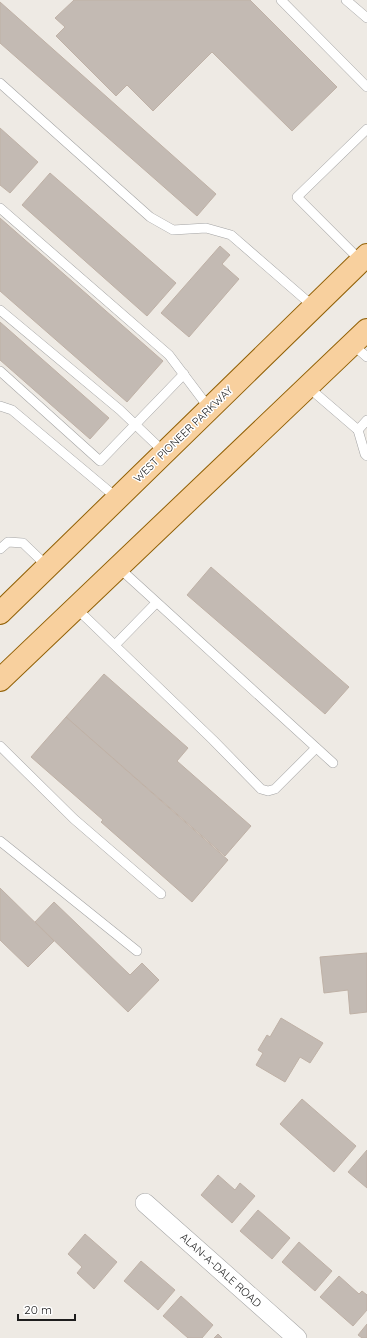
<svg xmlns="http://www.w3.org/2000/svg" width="367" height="1338" viewBox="0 0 367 1338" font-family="Quicksand,sans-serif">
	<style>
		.building { fill: #c3bab3; stroke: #bfb1a6 }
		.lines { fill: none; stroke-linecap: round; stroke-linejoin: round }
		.service-casing { stroke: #a4a4a4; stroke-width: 10 }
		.minor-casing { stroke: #a4a4a4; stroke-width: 20 }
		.primary-casing { stroke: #916005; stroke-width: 24 }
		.service { stroke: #fff; stroke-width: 9 }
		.minor { stroke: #fff; stroke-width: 19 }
		.primary { stroke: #f8d09e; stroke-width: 22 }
		.labels { text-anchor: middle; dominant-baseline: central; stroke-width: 3; stroke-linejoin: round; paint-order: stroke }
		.street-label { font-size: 11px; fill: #1d1d1d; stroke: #fff }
	</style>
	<rect width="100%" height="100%" fill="#eeeae4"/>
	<g class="building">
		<path d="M74 0H250L337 87 292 131 212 52 153 111 127 85 116 96 56 36 65 27 55 18Z"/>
		<path d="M0 2 216 194 197 216 0 43Z"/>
		<path d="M0 128 38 162 10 193 0 185Z"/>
		<path d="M50 173 176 283 147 316 22 205Z"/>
		<path d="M0 218 163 361 127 402 0 291Z"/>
		<path d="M220 246 230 255 222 264 239 279 189 337 161 313Z"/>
		<path d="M0 322 109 418 90 439 0 360Z"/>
		<path d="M211 567 349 687 325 714 187 595Z"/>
		<path d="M104 674 188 748 177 761 251 826 225 856 66 717Z"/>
		<path d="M66 717 228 860 192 902 101 822 103 820 31 757Z"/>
		<path d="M0 888 54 941 28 967 0 940Z"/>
		<path d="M54 902 130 975 142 963 159 980 128 1012 35 922Z"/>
		<path d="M367 953V1012L350 1014 348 990 324 993 320 957Z"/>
		<path d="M281 1018 323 1043 310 1063 300 1057 285 1082 256 1065 263 1053 258 1050 267 1035 270 1037Z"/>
		<path d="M302 1099 356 1146 334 1172 280 1124Z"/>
		<path d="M367 1150V1188L348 1172Z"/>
		<path d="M218 1175 235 1190 240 1183 255 1196 232 1223 201 1195Z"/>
		<path d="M258 1210 290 1238 272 1259 240 1231Z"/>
		<path d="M85 1234 117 1262 94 1289 77 1273 82 1267 68 1254Z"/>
		<path d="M299 1242 332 1271 315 1291 282 1262Z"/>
		<path d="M141 1261 175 1290 158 1310 124 1281Z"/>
		<path d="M339 1276 359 1294 362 1291 367 1295V1310L353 1326 320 1297Z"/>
		<path d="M181 1296 213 1325 202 1338H188L163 1316Z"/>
		<path d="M367 1324V1338H362L358 1335Z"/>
		<path d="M218 1334 222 1338H214Z"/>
	</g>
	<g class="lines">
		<g class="service-casing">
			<g id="service">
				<path d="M281 0 367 87"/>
				<path d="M346 0 367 18"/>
				<path d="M0 83 150 217 173 230 206 228 231 235 314 307"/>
				<path d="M0 208 169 355 209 408"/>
				<path d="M361 261 297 197 367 129"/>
				<path d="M0 310 120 410 164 452"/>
				<path d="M352 344 367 357"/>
				<path d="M0 371 100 461 184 374"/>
				<path d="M308 387 358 430"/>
				<path d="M0 406 12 410 117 498"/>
				<path d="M367 420 358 430 365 454 367 456"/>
				<path d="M0 549 8 542 23 543 47 566"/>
				<path d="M118 567 333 763"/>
				<path d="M76 608 213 740 261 789 268 791 275 789 316 748"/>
				<path d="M115 645 156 603"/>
				<path d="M0 746 74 819 161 894"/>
				<path d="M0 841 137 951"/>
			</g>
		</g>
		<g class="minor-casing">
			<path id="minor" d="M145 1203 297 1338"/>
		</g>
		<g class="primary-casing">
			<g id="primary">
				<path d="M0 613 367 255"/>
				<path d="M0 680 367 330"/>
			</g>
		</g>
		<use href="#service" class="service"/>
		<use href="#minor" class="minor"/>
		<use href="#primary" class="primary"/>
	</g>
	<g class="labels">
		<g class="street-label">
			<text transform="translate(183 434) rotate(-44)">WEST PIONEER PARKWAY</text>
			<text transform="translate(221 1270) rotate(42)">ALAN-A-DALE ROAD</text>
		</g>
	</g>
	<path d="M18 1314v6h57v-6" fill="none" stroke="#1d1d1d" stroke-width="2"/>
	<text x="24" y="1314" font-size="12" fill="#1d1d1d" stroke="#ffffff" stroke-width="3" paint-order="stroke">20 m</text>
</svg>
